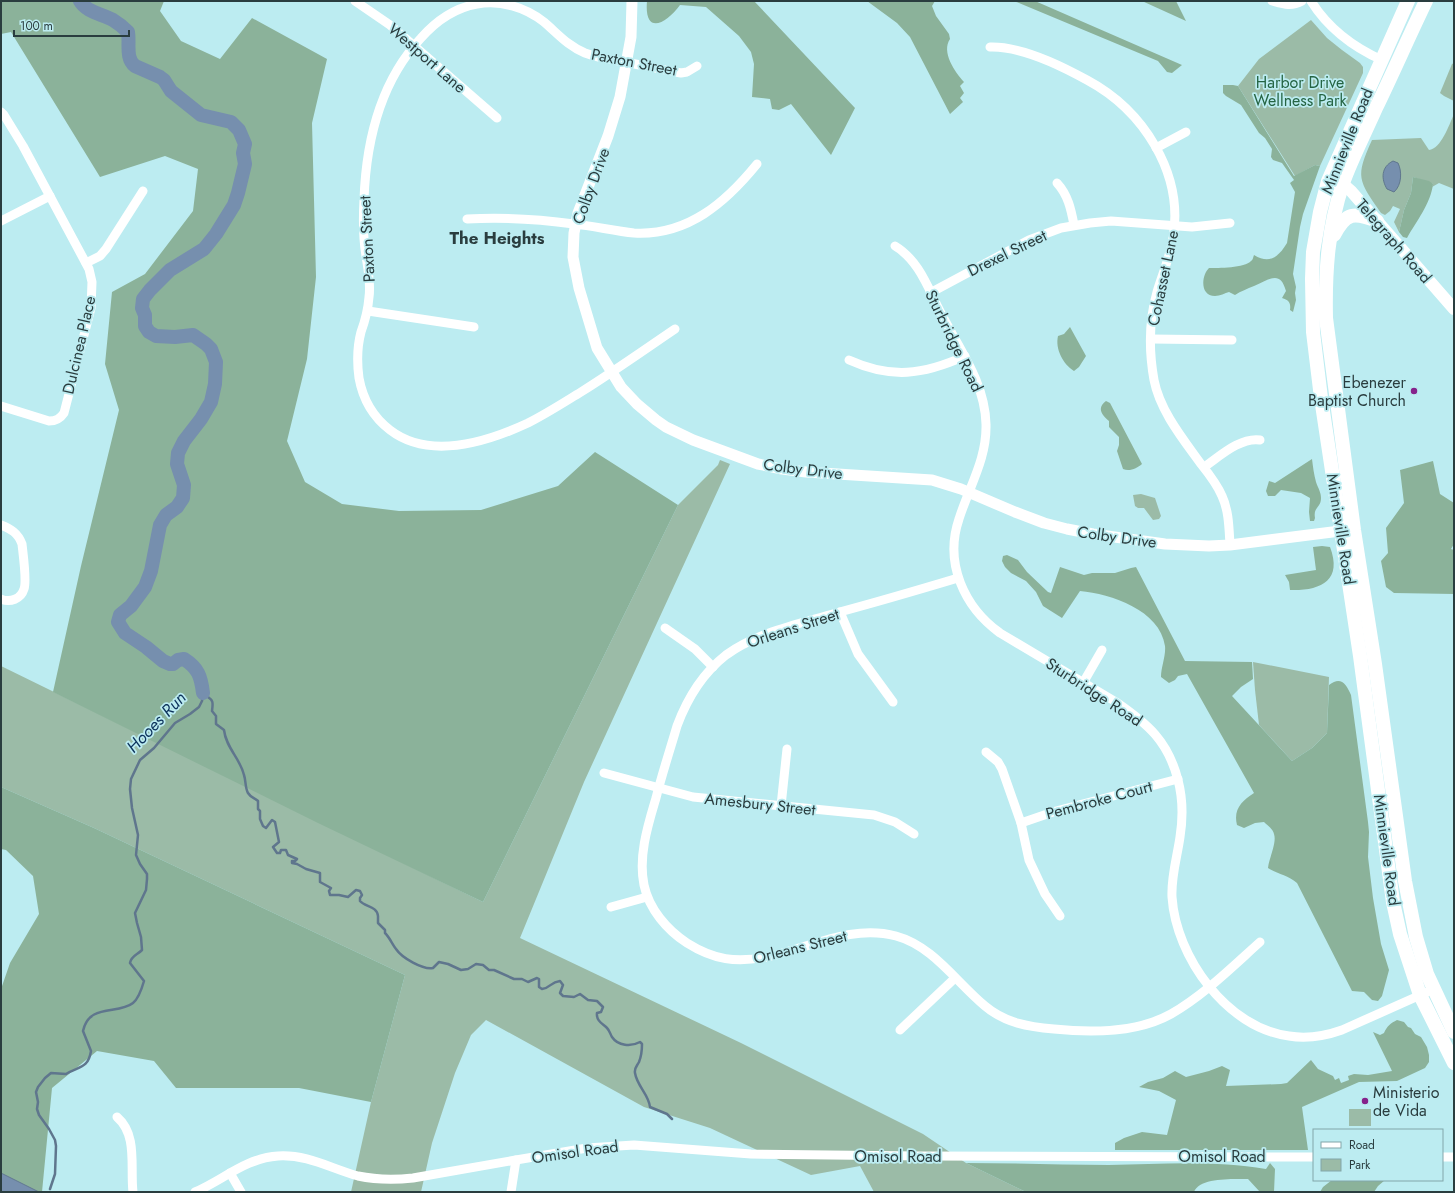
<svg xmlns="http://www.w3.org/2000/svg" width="1455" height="1193" viewBox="0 0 1455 1193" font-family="Jost,sans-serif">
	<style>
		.green { fill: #9bbba7 }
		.forest { fill: #8bb29a }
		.water { fill: #768fae; stroke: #5f768d }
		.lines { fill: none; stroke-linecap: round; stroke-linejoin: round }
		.stream { stroke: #5f768d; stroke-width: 2.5 }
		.river { stroke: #768fae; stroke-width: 14 }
		.minor { stroke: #fff; stroke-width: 9 }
		.tertiary { stroke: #fff; stroke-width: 11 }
		.secondary { stroke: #fff; stroke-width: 12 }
		.primary { stroke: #fff; stroke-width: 14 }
		.poi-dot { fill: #85228b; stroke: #bcecf1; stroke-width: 1.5 }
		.labels { text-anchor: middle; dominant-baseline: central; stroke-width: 3.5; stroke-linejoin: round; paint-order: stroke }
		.street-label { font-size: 16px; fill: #2a3d3f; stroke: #bcecf1 }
		.park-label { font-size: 16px; fill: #256443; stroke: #bcecf1 }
		.poi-label { font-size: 16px; fill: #2a3d3f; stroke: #bcecf1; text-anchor: end }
		.neighbourhood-label { font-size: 17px; font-weight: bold; fill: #2a3d3f; stroke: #bcecf1 }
		.water-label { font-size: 17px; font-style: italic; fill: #0c325b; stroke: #bcecf1 }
	</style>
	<rect width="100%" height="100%" fill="#bcecf1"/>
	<g class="green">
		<path d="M1311 20 1327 38 1342 50 1360 63 1363 67V73L1320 166 1315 165 1295 176 1238 86 1259 59Z"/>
		<path d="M1454 63V101L1444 96 1440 93 1452 64Z"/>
		<path d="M1454 114V189L1439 183 1432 187 1433 184 1413 177 1411 193 1404 210 1399 232 1394 222 1400 209 1393 206 1390 211 1385 215 1381 213C1358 180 1355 177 1372 140L1421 138 1429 150C1441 149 1449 125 1454 114Z"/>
		<path d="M720 460 730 464 584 782 520 938 741 1043 923 1134 966 1163 1026 1192H874L860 1166 811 1175 710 1128 644 1107 486 1020 471 1035 455 1073 432 1143 421 1192H351L371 1102 405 975 94 828 1 787V666L483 902 678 505 718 465Z"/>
		<path d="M1141 494 1155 498 1161 516 1159 519 1153 520 1144 508H1138L1135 506 1133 495Z"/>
		<path d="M1253 662 1329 677 1327 733 1312 748 1292 761 1259 725 1255 690Z"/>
		<rect x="1349" y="1109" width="22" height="17"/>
	</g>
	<g class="forest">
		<path d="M1 1H164L160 11 181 41 220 59 252 18 327 59 312 123 316 277 307 359 287 441 305 482 342 504 399 511 481 510 558 486 595 452 678 505 483 902 318 823 53 692 81 566 119 410 105 364 112 292 145 274 193 211 198 169 165 156 100 177 11 32 1 34Z"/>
		<path d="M647 1H754L855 108 831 155 791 104 779 110 772 109 770 99 752 97 754 64 751 52 739 36 706 7 680 5C666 24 644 36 647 1Z"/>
		<path d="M867 1H935L932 6 936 16 949 34 950 39C941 52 955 72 964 82L960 86 964 93 960 98 963 102 950 114 910 37 897 23Z"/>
		<path d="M1014 1H1035L1182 65 1172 73 1167 72 1158 61Z"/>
		<path d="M1142 1H1176L1186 21Z"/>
		<path d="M1223 85H1233L1238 86 1294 176 1315 165 1320 166 1303 214 1300 227 1293 274 1296 287 1295 293 1296 300 1293 312 1290 310C1291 303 1289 300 1282 298L1286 291C1280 269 1269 280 1254 286 1247 289 1241 291 1235 295L1229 292C1225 293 1220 296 1215 296 1200 296 1201 276 1209 268 1218 268 1245 268 1251 261 1253 260 1253 257 1254 255 1269 264 1278 258 1287 243L1295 192 1290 183 1294 180 1282 163 1273 160 1271 157 1272 149 1265 138 1259 133 1241 105 1226 96 1223 93Z"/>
		<path d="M1413 177 1429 181 1433 184C1431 203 1416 222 1407 238L1403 237 1399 232 1404 210 1411 193Z"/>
		<path d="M1070 327 1086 356 1079 367 1074 371C1063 364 1055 349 1058 336L1064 334Z"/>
		<path d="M1106 401 1110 403 1142 464C1137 468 1130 472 1123 469L1117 451 1119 445V437L1109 427V421C1101 414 1097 408 1106 401Z"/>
		<path d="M1312 459C1313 467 1314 475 1316 482 1318 488 1321 492 1321 498 1321 508 1313 507 1315 518L1314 521H1310L1309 512 1310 498 1301 493 1281 490 1275 496H1268L1266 491 1269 481 1275 483Z"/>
		<path d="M1433 461 1440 494 1454 503V544L1451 549 1454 550V594L1394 593 1386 587 1381 561 1388 553 1386 528 1404 503 1400 470Z"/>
		<path d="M1322 546 1330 547C1343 581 1320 591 1290 590L1289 582 1285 575 1316 570 1313 547Z"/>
		<path d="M1007 555 1018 560 1027 572 1048 592 1051 593 1060 567 1084 575 1092 573H1115L1131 568 1136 567 1185 661 1252 662 1253 679 1241 687 1232 696 1292 761 1312 748 1327 733 1329 685C1341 676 1346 684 1351 695L1368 822 1369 832 1368 857 1373 898 1381 944 1389 970 1382 996 1378 1001 1372 1000 1364 992 1352 991 1297 883C1288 875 1278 874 1268 868 1269 858 1277 843 1274 834 1273 829 1267 825 1264 822L1255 823 1244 828 1237 825C1233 809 1242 801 1254 793L1187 674 1178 676 1175 680 1169 683 1161 677C1161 667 1166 656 1165 646 1160 610 1111 594 1080 591L1062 618 1043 606 1036 592 1026 581 1011 573 1005 567 1002 561 1003 556Z"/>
		<path d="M1 787 94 828 405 975 371 1102 299 1088H176L154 1061 97 1051 52 1088 42 1192H39L1 1173V989L10 963 39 914 33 876 6 850 1 849Z"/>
		<path d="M1397 1020 1404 1022 1408 1027 1411 1028 1415 1034 1421 1037 1427 1047 1429 1055V1062L1425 1068 1397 1081 1359 1082 1302 1107 1308 1150H1115V1143L1124 1138 1142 1132 1167 1135 1176 1100 1159 1091 1139 1087 1148 1082 1163 1078 1175 1071 1186 1077 1209 1071 1222 1066 1230 1070 1226 1086 1281 1084 1287 1083 1311 1060 1318 1069 1333 1076 1335 1080 1339 1078 1341 1083 1349 1080 1348 1076 1354 1074 1368 1075 1392 1071 1373 1032 1380 1035 1384 1033C1387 1026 1391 1023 1397 1020Z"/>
		<path d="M966 1163C1014 1163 1061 1165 1109 1165 1162 1164 1214 1160 1266 1169L1270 1163 1275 1169 1274 1192H1260L1248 1179C1235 1179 1199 1177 1194 1192H1026Z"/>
		<path d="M1332 1180H1385L1378 1186 1374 1192H1320L1323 1187Z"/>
	</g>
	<g class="water">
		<path d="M1393 161 1398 163C1402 171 1402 185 1394 192L1387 189C1381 179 1381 167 1393 161Z"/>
		<path d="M1 1173 39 1192H1Z"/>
	</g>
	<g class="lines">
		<g class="stream">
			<path d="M203 693C211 701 214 697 212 711L216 716V724L224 730C226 748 240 758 244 775 246 781 245 788 248 793 251 798 255 798 258 801V809L260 811V819L263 826 266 828 272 820 275 822 279 842 273 847 277 853H280L281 850H286L288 855 297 859 295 861H292V863L297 864 306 869 320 873V882L331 888 329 891 330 895H339L348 897 356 890 360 891 362 895 360 898V901C365 907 377 906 378 916 378 918 378 920 378 923L385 930V933C390 938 392 944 396 949 402 958 423 970 433 968L439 962 448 964 461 970 468 969 476 964 483 965 489 970H494L514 979H522L528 982 537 978 539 979V987L542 989C551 988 550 982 560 981L563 985 560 993 563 996 574 997 580 994 588 1000 597 1001 603 1007 601 1012 597 1013C596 1021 603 1024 607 1028 610 1031 610 1034 612 1037 618 1046 631 1047 640 1042L642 1044C642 1049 641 1057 639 1062 637 1066 634 1068 635 1073 637 1086 649 1095 650 1107L667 1114 672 1119"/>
			<path d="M50 1189 55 1174 56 1146 55 1140 49 1129 39 1115 37 1109 38 1102 36 1092 38 1087 45 1078 51 1073 66 1074C79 1066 88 1069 91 1051L83 1031C89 1003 118 1015 133 1003 138 999 142 988 144 981L130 963C131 956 137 955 142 950L141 937 137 923 135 913 146 890 147 879V874L140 864 136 855 138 835 132 808 130 789 131 779 140 760 154 748 175 723 190 714 199 707 202 701 203 693"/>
		</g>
		<path class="river" d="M80 1C86 12 102 14 113 20 118 23 123 27 128 32 130 43 125 58 135 66L160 77 164 80 171 91 201 115 231 122 239 130 245 144 243 153 245 164 238 193 234 205 216 234 204 249 170 270 150 290 143 299 142 308 145 315V326L149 332 156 336 175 337 193 335 206 344 211 349 216 362 215 384 211 402 201 419 184 441 178 453 177 464 184 485 183 498 177 507 166 515 160 525 151 571 145 587 131 606 120 615 118 622 125 633 146 647 163 661 170 664H173L178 660 184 659C198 668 201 676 203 693"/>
		<g class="minor">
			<path d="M355 1 390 25 497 118"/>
			<path d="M1272 1C1283 4 1291 7 1302 1"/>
			<path d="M1311 1C1328 28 1353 47 1382 60"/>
			<path d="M990 47C1021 46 1060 65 1087 80 1143 110 1184 173 1173 238 1170 257 1162 275 1157 292 1149 320 1149 352 1154 380 1160 411 1183 439 1201 464 1209 474 1217 484 1222 496 1229 511 1229 529 1230 545"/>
			<path d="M1 112 4 115 23 146 89 269 92 282 91 308 64 413C60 419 56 421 49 421L1 406"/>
			<path d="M1156 148 1186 132"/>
			<path d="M1057 183C1068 195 1071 209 1074 225"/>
			<path d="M467 219C503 217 538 219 574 224 594 226 614 231 634 233 688 236 726 202 757 164"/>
			<path d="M1 221 50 196"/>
			<path d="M895 246C920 261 929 291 942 315 960 350 985 383 986 424 987 459 969 487 959 519 944 563 964 607 1000 633L1116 702C1148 724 1168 741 1178 780 1183 799 1183 818 1180 837 1177 858 1171 876 1172 897 1176 957 1227 1028 1289 1036 1307 1039 1325 1036 1342 1030L1434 989"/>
			<path d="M86 263 100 256 106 249 143 191"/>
			<path d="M930 293 1029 240 1061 228 1090 223 1111 221 1192 227 1230 223"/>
			<path d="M368 311 474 327"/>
			<path d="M675 329C644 350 613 372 581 392 563 403 546 414 528 423 487 442 429 460 390 430 373 417 363 400 359 378 357 363 357 347 361 332 365 321 368 310 369 297 371 283 368 270 366 256 363 238 363 218 364 200 366 141 380 82 421 38 436 21 454 8 477 4 501 0 525 7 544 22 558 34 568 46 585 53 598 58 612 60 625 62 644 66 662 69 681 73L687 72 697 66"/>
			<path d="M1151 339 1232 340"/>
			<path d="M849 360C891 379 923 375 965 356"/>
			<path d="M1204 467C1219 457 1240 437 1260 440"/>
			<path d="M1 525C11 529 18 533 22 544 23 554 27 581 24 589 21 599 10 603 1 599"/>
			<path d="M958 578C918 590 877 602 836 613 799 624 758 632 726 655 703 673 687 699 677 726 670 750 662 774 656 798 648 825 638 856 644 885 649 909 667 930 687 943 714 960 736 963 767 957 810 948 851 924 896 936 933 946 956 982 985 1006 1005 1023 1029 1027 1054 1029 1092 1033 1137 1033 1171 1014 1204 995 1232 967 1260 942"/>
			<path d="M840 612 858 654 893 702"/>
			<path d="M665 628 695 649 713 667"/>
			<path d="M1083 683 1102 650"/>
			<path d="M986 752 998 762 1002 769 1021 823 1029 860 1045 894 1060 916"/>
			<path d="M604 773 693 797 874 815 895 822 914 834"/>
			<path d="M781 806 787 749"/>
			<path d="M1021 823 1056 811 1178 779"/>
			<path d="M611 907 647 897"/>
			<path d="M900 1030 955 978"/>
			<path d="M117 1117C138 1135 130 1167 133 1192"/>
			<path d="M1442 1157H1454"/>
			<path d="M230 1173 241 1192"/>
			<path d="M195 1192C223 1180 246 1158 278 1156 307 1154 332 1169 358 1176 377 1180 394 1180 413 1178L516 1160"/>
			<path d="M511 1192 516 1160 587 1148 634 1145 751 1154 921 1156 1314 1157"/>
		</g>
		<path class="tertiary" d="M632 1 631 37 620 97 608 136 578 213 574 233 573 257 579 288 597 348 621 387 637 404 656 420 666 427 693 440 758 464 782 469 806 472 932 480 961 489 1015 512 1044 523 1067 529 1093 534 1165 544 1209 546 1230 545 1348 530"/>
		<path class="secondary" d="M1335 182 1343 184 1351 191 1454 309"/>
		<g class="primary">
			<path d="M1408 1 1328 181 1320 212 1313 252 1312 279 1313 332 1321 398 1360 656 1393 902 1400 934 1420 995 1454 1063"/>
			<path d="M1426 1C1409 36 1393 73 1376 108 1365 133 1352 158 1343 183 1328 228 1325 271 1326 318L1354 530 1375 664 1405 881 1416 937 1427 974 1454 1032"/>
			<path d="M1334 235C1346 212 1354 212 1377 221"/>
		</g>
	</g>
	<g class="poi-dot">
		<circle cx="1414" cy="391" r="4"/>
		<circle cx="1365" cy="1101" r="4"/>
	</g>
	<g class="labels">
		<g class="street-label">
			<text transform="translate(427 58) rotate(41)">Westport Lane</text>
			<text transform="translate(634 62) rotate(11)">Paxton Street</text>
			<text transform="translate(1347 141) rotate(-68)">Minnieville Road</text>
			<text transform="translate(591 186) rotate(-70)">Colby Drive</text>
			<text transform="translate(367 239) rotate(-93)">Paxton Street</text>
			<text transform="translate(1394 241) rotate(49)">Telegraph Road</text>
			<text transform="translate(1007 253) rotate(-26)">Drexel Street</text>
			<text transform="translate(1163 278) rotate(-78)">Cohasset Lane</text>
			<text transform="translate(954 341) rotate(64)">Sturbridge Road</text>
			<text transform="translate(79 345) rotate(-77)">Dulcinea Place</text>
			<text transform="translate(803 469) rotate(7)">Colby Drive</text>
			<text transform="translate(1341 529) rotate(81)">Minnieville Road</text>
			<text transform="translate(1117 537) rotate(8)">Colby Drive</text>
			<text transform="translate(793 628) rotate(-18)">Orleans Street</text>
			<text transform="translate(1094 692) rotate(33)">Sturbridge Road</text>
			<text transform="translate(1099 800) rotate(-15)">Pembroke Court</text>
			<text transform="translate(760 804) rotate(6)">Amesbury Street</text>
			<text transform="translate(1387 850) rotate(82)">Minnieville Road</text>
			<text transform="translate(800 947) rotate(-14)">Orleans Street</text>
			<text transform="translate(575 1152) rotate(-8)">Omisol Road</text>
			<text x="898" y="1156">Omisol Road</text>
			<text x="1222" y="1156">Omisol Road</text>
		</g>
		<g class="park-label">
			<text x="1300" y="82">Harbor Drive<tspan x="1300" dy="18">Wellness Park</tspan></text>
		</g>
		<g class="poi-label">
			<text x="1406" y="382">Ebenezer<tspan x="1406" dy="18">Baptist Church</tspan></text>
			<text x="1373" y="1092" text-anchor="start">Ministerio<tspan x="1373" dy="18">de Vida</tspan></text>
		</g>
		<g class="neighbourhood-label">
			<text x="497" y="238">The Heights</text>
		</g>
		<g class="water-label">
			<text transform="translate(156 722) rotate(-46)">Hooes Run</text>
		</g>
	</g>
	<rect width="1455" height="1193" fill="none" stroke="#2a3d3f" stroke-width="4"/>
	<rect x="1313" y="1129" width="130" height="52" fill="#bcecf1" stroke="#82a6aa"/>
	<rect x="1321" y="1142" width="20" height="6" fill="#ffffff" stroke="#82a6aa"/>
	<text x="1349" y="1149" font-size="12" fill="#2a3d3f">Road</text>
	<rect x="1321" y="1159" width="20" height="12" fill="#9bbba7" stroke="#82a6aa"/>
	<text x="1349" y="1169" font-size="12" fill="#2a3d3f">Park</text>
	<path d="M14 30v6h115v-6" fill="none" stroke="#2a3d3f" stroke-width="2"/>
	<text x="20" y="30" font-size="12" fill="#2a3d3f" stroke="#bcecf1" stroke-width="3" paint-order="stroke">100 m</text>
</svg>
